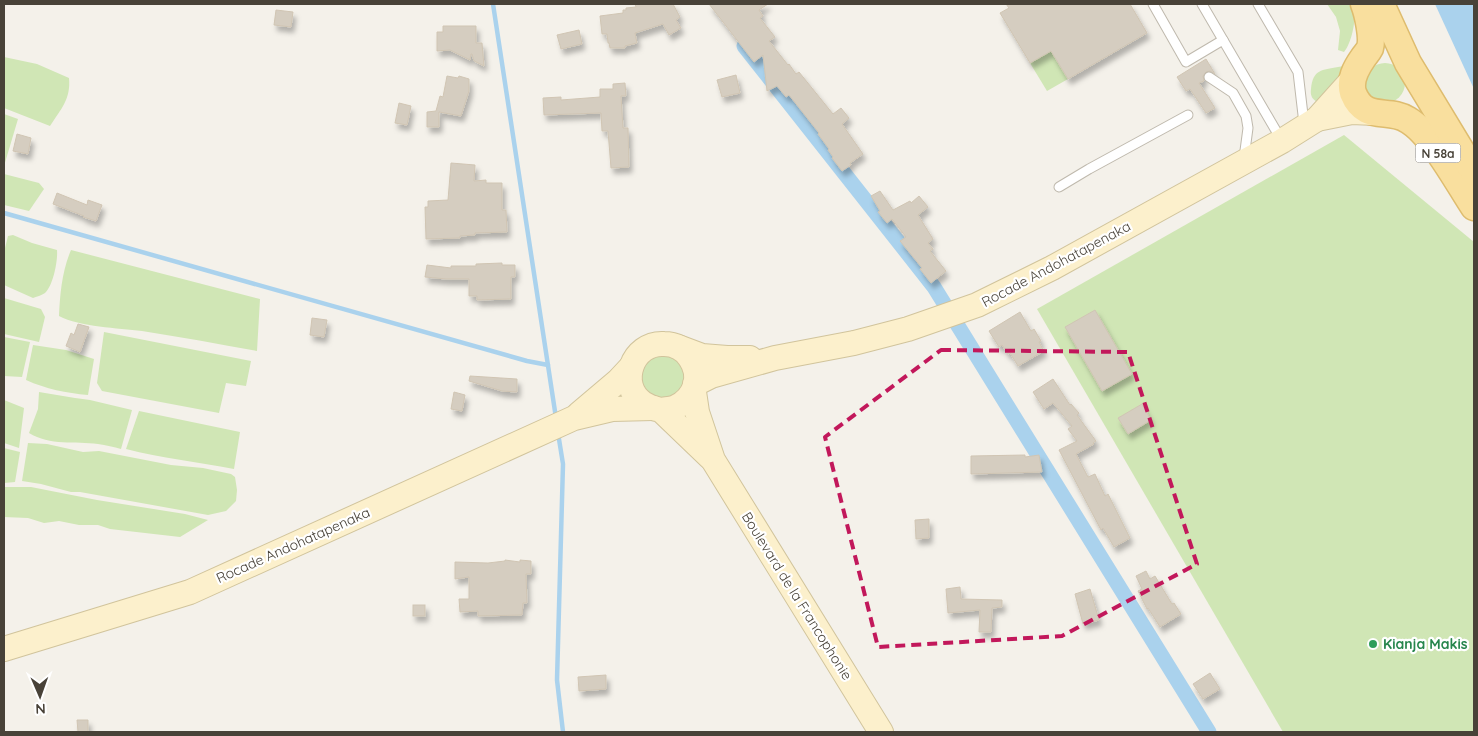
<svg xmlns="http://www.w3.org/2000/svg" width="1478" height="736" viewBox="0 0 1478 736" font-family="Quicksand,sans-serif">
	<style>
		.green { fill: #d0e6b5 }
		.water { fill: #aad2ed }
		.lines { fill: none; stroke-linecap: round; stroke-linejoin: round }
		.stream { stroke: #aad2ed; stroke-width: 4.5 }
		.canal { stroke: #aad2ed; stroke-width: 15 }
		.building { fill: #d5cdc0; stroke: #d0c5b3; filter: url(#shadow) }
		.lane-casing { stroke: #bfb9ad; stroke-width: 11 }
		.secondary-casing { stroke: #d1c49c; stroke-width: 26 }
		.primary-casing { stroke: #debc6e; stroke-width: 29 }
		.lane { stroke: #fff; stroke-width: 9 }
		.secondary { stroke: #fcf0cc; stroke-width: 24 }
		.primary { stroke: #f9df9e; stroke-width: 26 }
		.marked { fill: none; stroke: #c2185b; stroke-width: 4; stroke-dasharray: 10 6; stroke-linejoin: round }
		.leisure-dot { fill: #2e9e5b; stroke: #fff; stroke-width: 2 }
		.labels { text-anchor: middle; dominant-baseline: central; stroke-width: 4.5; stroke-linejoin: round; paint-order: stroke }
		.shield { fill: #fff; stroke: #7f7b74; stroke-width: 1 }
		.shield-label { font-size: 12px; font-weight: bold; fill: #484238 }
		.street-label { font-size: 14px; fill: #484238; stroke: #fff }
		.leisure-label { font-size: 14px; font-weight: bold; fill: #27864d; stroke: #fff; text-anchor: start }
	</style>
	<defs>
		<filter id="shadow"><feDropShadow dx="3" dy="5.5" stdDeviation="2.5" flood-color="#0004"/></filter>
	</defs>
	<rect width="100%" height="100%" fill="#f4f1ea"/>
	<g class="green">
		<path d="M1327 4H1351C1352 6 1354 9 1354 12 1356 22 1351 44 1344 52L1338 50 1340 31 1336 17Z"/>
		<path d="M1051 51 1068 79 1047 91 1030 63Z"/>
		<path d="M4 57 37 64 69 78C71 99 61 109 50 126L4 108Z"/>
		<path d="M1354 63 1317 102C1312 99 1310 95 1311 89 1313 69 1322 70 1338 67 1344 66 1349 65 1354 63Z"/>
		<circle cx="1385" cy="83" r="20"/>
		<path d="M4 114 18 119 4 166Z"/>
		<path d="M1344 135 1474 242V732H1283L1037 309Z"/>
		<path d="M4 174 39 183 44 189 29 211 4 205Z"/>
		<path d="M13 235 32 243 57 250C58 261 53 286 45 293 42 295 36 297 33 298L4 285V252L8 236Z"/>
		<path d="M71 250 260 299 257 351C219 344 181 337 142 331 118 328 80 327 59 316 60 294 62 271 71 250Z"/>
		<path d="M4 298 41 309 45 317 39 342 4 334Z"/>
		<path d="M104 332 251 361 246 386 226 383 219 413 102 391 97 383Z"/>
		<path d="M4 337 30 342 22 377 4 376Z"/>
		<path d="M33 345 66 350 94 359 88 395C66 393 46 389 26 380Z"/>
		<path d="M656 352 683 359 688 392 650 402 637 371Z"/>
		<path d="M39 392 75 398 90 400 132 410 121 449C114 447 106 445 98 444 75 441 50 446 29 433L38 409Z"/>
		<path d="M4 400 24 408 19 448 4 443Z"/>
		<path d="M139 411 240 432 234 469C198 462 161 458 126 449Z"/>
		<path d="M28 443 47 444 83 452 99 451 171 465 203 468 231 474 235 477 237 490 236 501 226 511 208 515 80 492H71L41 484 22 481Z"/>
		<path d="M4 448 20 452 15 482 4 483Z"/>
		<path d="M4 487H31L97 500 185 514 208 520 180 537 110 529 98 525H79L59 521 44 523 28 518 4 517Z"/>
	</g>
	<path class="water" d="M1435 4H1474V89Z"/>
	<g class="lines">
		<g class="stream">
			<path d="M493 4 556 418"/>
			<path d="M4 213 527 361 548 365"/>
			<path d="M558 433 563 464 557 680 563 732"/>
		</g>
		<path class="canal" d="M744 46 934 287 1209 732"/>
	</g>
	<g class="building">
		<path d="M635 4H673L680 17 676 20 681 28 669 35 663 24 635 33 637 43 625 46V48H610L609 43H608L607 34H602L600 16 623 13V10H626V8L636 7Z"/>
		<path d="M709 4H768L759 10 763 16 760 18 775 37 769 41 788 65 789 64 796 74 799 72 833 114 841 108 849 118 842 124 863 154 850 163 851 165 842 171 832 158 833 157 828 150 829 149 818 134 819 133 789 95 786 97 777 86 767 91 763 55 754 62Z"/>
		<path d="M1006 4H1130L1147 33 1068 79 1051 51 1030 63 1000 13 1009 8Z"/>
		<path d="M276 10 293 12 291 27 274 25Z"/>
		<path d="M443 26H476V43H482L484 66 474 61 472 54H471L470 60 450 50 437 51V32H443Z"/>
		<path d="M579 30 582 44 561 49 557 35Z"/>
		<path d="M1206 59 1215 74 1210 71 1206 72 1203 76 1204 81 1199 83 1215 108 1206 113 1190 89 1186 91 1177 77Z"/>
		<path d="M736 75 740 93 722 97 717 80Z"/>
		<path d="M447 76 458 78 459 76 469 79V91L461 116 439 112V127H427V112L436 111 440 96 443 97Z"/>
		<path d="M625 83 626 96H621L623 128H628L629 167 611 168 608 131H602L601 113 544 115 543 98 561 97V100L600 97V89H613V84Z"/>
		<path d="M399 103 411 106 407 125 395 123Z"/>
		<path d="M17 134 31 138 28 154 13 151Z"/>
		<path d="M451 163 475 165 474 181 486 180V183H502V210H506L507 232 475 233V235L460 236V238L426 239 425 207H428V201L448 200Z"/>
		<path d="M880 191 893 210 910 201 911 203 919 196 928 207 918 215 933 239 928 243 933 249 930 251 946 271 931 283 920 269 922 268 900 241 906 237 892 219 887 223 878 212 880 211 871 196Z"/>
		<path d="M57 193 87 205 88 200 102 205 96 221 83 217 84 216 53 204Z"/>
		<path d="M502 263V265H515V277H511V299L477 300V296H469V279H446L425 277 427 265 451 268V266H476V264Z"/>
		<path d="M1095 310 1132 374 1102 391 1065 327Z"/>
		<path d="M1020 312 1031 331 1034 329 1041 341 1039 342 1044 351 1018 366 1010 353 1008 354 1002 345 999 347 989 331Z"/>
		<path d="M312 318 327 320 324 337 310 335Z"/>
		<path d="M78 324 89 327 80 352 66 346 71 333 74 335Z"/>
		<path d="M470 376 517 379V392L502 391 469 381Z"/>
		<path d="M1053 379 1070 405 1071 404 1079 413 1077 415 1096 441 1093 443 1094 444 1076 454 1088 477 1095 474 1105 496 1108 494 1130 538 1114 547 1103 528 1101 530 1059 450 1077 441 1068 429 1072 426 1053 403 1044 409 1033 392Z"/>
		<path d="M454 392 465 395 462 411 451 409Z"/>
		<path d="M1142 404 1151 420 1128 434 1118 418Z"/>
		<path d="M1025 455V457L1039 455 1042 472 971 474V456Z"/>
		<path d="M929 519V538L916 539 915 520Z"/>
		<path d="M505 560 520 562V560L531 561V574H526L527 603H523L522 615 478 616V611L460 612 459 599H469V577L455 579V562L488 563 505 561Z"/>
		<path d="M1146 571 1150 579 1155 576 1172 604 1174 603 1181 614 1160 627 1148 608 1147 609 1138 591 1142 589 1136 576Z"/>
		<path d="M960 587 961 599 1002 600V607L992 608 991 632H979L980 610 948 613 946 589Z"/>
		<path d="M1090 589 1099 620 1083 624 1075 594Z"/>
		<rect x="413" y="605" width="12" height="11"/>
		<path d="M1210 673 1220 689 1203 699 1193 684Z"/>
		<path d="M606 675V689L579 691 578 677Z"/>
		<path d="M77 720H88V732H78Z"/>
	</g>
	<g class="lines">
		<g class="lane-casing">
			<g id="lane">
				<path d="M1153 4 1186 62 1223 40"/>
				<path d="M1202 4 1282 141"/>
				<path d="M1258 4 1298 72 1303 115 1307 124"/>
				<path d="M1209 77 1233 93 1246 116 1248 128 1244 158"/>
				<path d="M1059 187 1089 169 1188 115"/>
			</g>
		</g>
		<g class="secondary-casing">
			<g id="secondary">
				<path d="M1317 119 1352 112 1374 113"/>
				<path d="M678 347 702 356 727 358H750"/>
				<path d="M695 384 711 376 775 358 854 343 908 329 977 305 1052 268 1282 141 1317 119 1352 80"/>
				<path d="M694 392 697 412 713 460 881 732"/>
				<path d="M661 410C666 409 672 409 676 407 696 397 702 376 690 358 684 349 675 344 664 344 632 342 617 385 643 403 649 407 655 409 661 410L710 457"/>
				<path d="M579 414 618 381 631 367"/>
				<path d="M4 649 190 592 574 418 612 409 653 408"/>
			</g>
		</g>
		<g class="primary-casing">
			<g id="primary">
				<path d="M1364 4C1368 14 1373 38 1370 48 1368 52 1365 55 1363 58 1356 68 1349 80 1353 93 1365 123 1388 107 1408 120 1432 134 1458 183 1474 207"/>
				<path d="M1381 4 1408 63 1474 172"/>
			</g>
		</g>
		<use href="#lane" class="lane"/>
		<use href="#secondary" class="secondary"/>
		<use href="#primary" class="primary"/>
	</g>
	<path class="marked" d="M941 350 1128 352 1197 564 1062 636 878 647 825 437Z"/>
	<circle class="leisure-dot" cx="1373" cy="644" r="5"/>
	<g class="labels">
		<rect class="shield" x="1415.5" y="143.5" width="45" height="19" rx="4"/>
		<g class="shield-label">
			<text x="1438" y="153">N 58a</text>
		</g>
		<g class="street-label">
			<text transform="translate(1056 264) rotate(-28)">Rocade Andohatapenaka</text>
			<text transform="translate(293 545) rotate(-24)">Rocade Andohatapenaka</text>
			<text transform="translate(797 596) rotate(58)">Boulevard de la Francophonie</text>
		</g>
		<g class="leisure-label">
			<text x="1383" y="644">Kianja Makis</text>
		</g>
	</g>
	<rect width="1478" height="736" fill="none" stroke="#484238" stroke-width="10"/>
	<g transform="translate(40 696) rotate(178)" stroke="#ffffff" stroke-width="4" paint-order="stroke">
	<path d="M0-4L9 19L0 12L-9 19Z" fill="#484238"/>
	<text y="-8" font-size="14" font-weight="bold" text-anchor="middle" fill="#484238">N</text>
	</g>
</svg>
